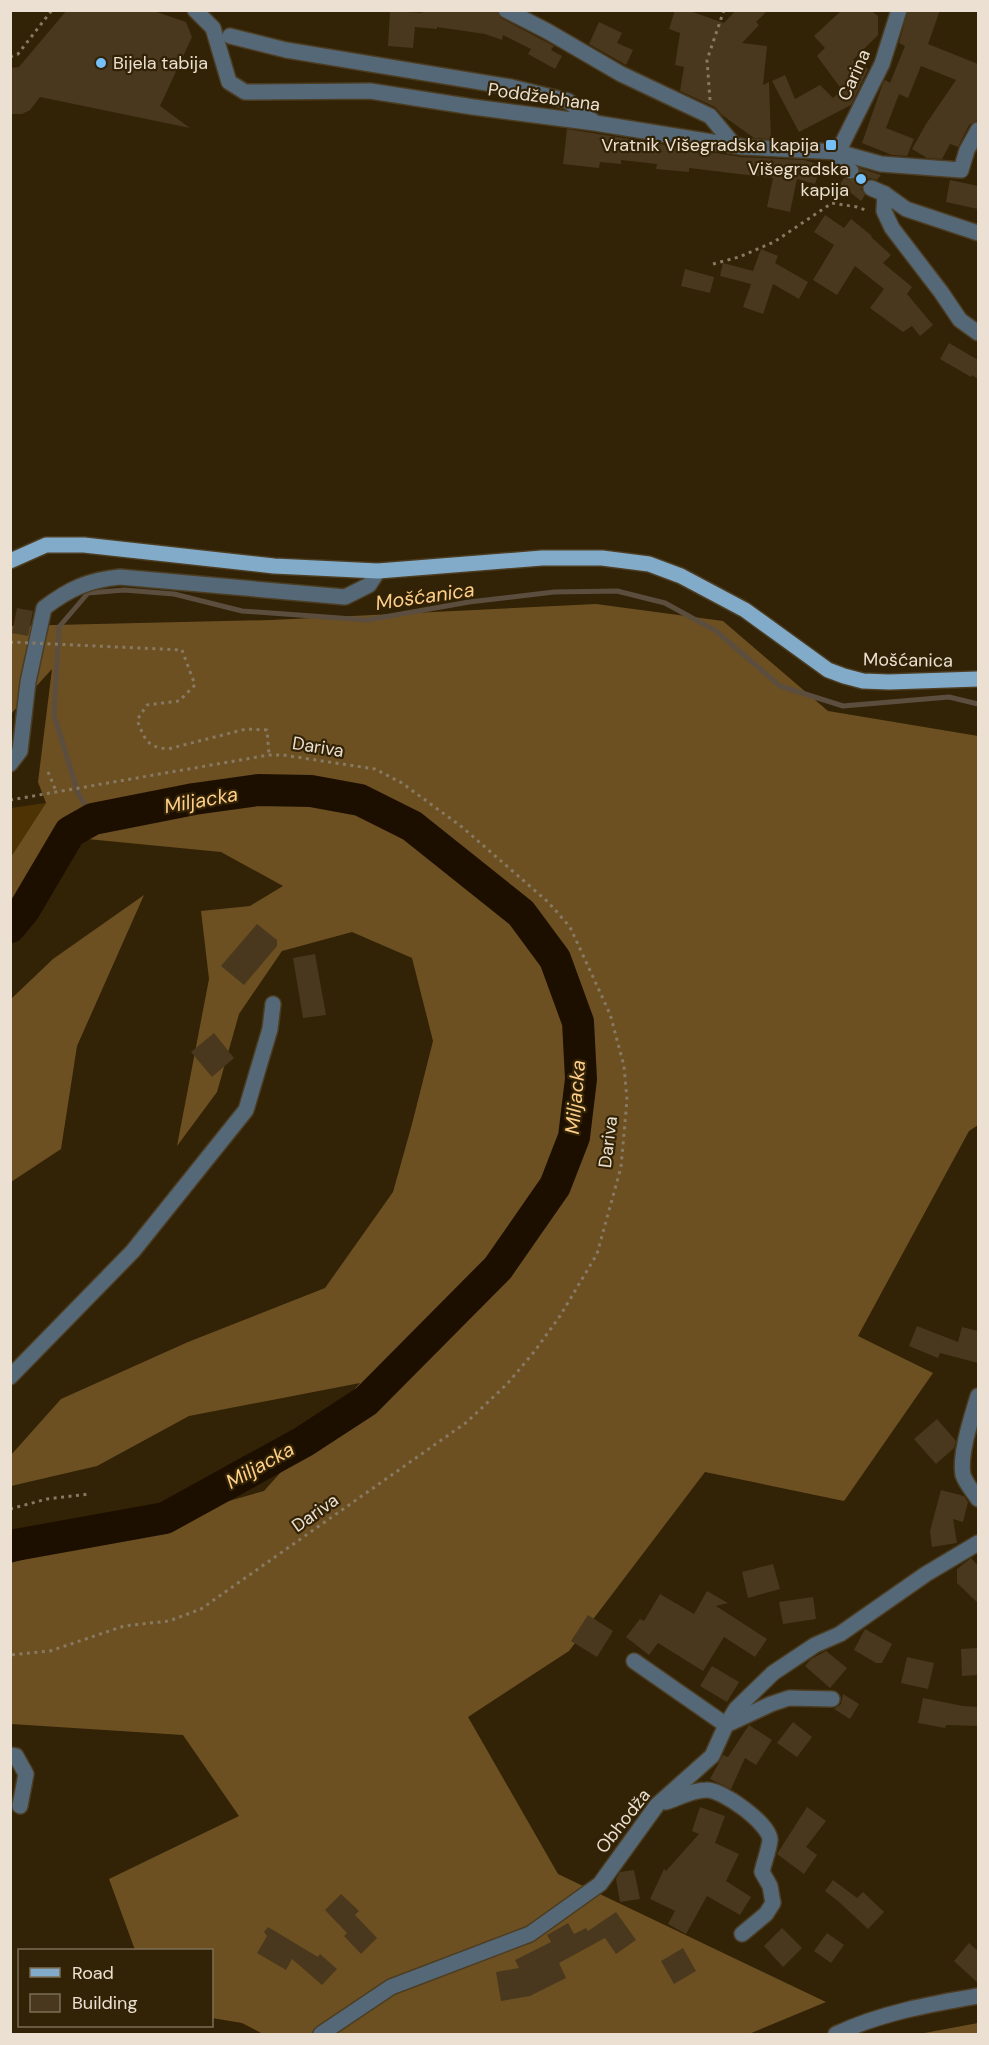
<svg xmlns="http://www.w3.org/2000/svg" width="989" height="2045" viewBox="0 0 989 2045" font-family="'DM Sans',sans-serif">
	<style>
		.green { fill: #4e3405 }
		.forest { fill: #6d5022 }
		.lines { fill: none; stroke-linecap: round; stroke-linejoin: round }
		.stream { stroke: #5b4e3f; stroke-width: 5 }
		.river { stroke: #1d0f00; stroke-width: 32 }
		.building { fill: #49381d }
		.minor-tunnel { stroke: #4e3e24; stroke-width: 15; stroke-dasharray: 15 8; stroke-linecap: butt }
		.minor-casing { stroke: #4c3d22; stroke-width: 18 }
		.major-casing { stroke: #4c3d22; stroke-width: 18 }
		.path { stroke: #877963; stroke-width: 3; stroke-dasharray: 3 4.5; stroke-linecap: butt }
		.minor { stroke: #556877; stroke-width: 15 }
		.major { stroke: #82abc9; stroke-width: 15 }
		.path-bridge { stroke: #877963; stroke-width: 3; stroke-dasharray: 3 4.5; stroke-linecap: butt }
		.poi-dot { fill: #75c0f6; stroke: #322206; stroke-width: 2 }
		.labels { text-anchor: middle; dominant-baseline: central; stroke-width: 4.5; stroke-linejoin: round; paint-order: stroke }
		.poi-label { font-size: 18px; fill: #ebe0d1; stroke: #322206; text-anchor: end }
		.street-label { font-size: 18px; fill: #ebe0d1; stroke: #322206 }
		.water-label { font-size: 20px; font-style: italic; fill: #ffcf88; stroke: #322206 }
	</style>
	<rect width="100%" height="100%" fill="#322206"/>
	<path class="green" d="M46 803 11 857V808Z"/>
	<g class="forest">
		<path d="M596 604 723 621 828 711 978 736V1125L969 1131 858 1336 933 1373 844 1501 705 1472 569 1651 468 1717 558 1874 826 2002 749 2034H263L242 2023 212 2018V1950H135L109 1879 239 1816 183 1735 11 1724V1563L264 1491 360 1383 189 1416 97 1466 11 1486V1455L61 1399 188 1342 325 1288 393 1192 412 1124 433 1041 412 958 352 932 282 951 239 1014 217 1092 177 1146 209 979 201 911 250 906 283 886 221 852 77 838 11 913V857L46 803 38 782 52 669 11 714V626L271 620Z"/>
		<path d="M144 895 77 1046 61 1149 11 1182V999L53 959Z"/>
		<path d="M978 2023V2034H919Z"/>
	</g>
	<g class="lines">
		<path class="stream" d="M93 819 78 793 54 715 59 627 88 593 124 590 174 594 242 611 367 620 469 602 554 592 617 591 665 603 716 631 780 686 843 706 949 697 978 704"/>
		<path class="river" d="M10 927 24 910 70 832 93 819 194 799 258 790 311 791 360 800 412 826 521 913 555 959 578 1022 581 1079 574 1137 555 1186 498 1268 366 1401 303 1442 165 1518 10 1546"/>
	</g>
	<g class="building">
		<path d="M67 10H151L186 22 192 37 160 106 190 128 40 97 30 110 22 114H10V68L19 67Z"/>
		<path d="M423 10H496L501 18 554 46 551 50 562 56 555 69 528 54 531 49 503 35 502 40 485 34 437 27V29L415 27 413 48 388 46 390 11 422 13Z"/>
		<path d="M675 10H687L724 23 736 10H768L756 22 759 25 742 43 767 46 763 85 769 82 771 139 754 138 722 115 715 107 680 91 684 67 675 65 680 33 669 29Z"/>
		<path d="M842 10H870L878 16V35L853 60 868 69 851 105 799 132 772 81 785 75 795 99 820 85 833 98 842 90 817 56 825 48 814 36Z"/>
		<path d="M908 10H940L928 44 978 64V120L969 125 958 147 950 144 942 159 927 158 912 149 926 124 956 80 921 66 908 98 899 94 886 128 914 139 907 156 892 155 862 143 883 83 885 80 890 83 905 46 899 43Z"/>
		<path d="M599 22 622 33 617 43 633 50 626 65 589 44Z"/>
		<path d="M567 129 741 157 804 160 821 165 815 184 797 179 790 212 767 207 773 178 689 168V172L656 169 657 164 621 160V164L600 162 599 168 563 164Z"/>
		<path d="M860 168 881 175 877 180 870 178 865 181 861 189 865 195 861 201 840 184 844 178 849 180 857 178Z"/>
		<path d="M950 180 978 186V209L946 202Z"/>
		<path d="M825 215 844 228 851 219 872 236 871 237 891 255 883 263 912 287 907 294 933 325 920 336 912 326 903 332 870 308 884 289 855 266 837 295 813 280 834 245 814 232Z"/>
		<path d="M761 249 778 256 775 263 808 282 799 299 773 284 763 314 743 307 751 284 720 276 723 263 753 271Z"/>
		<path d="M685 269 714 277 710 293 681 286Z"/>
		<path d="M949 343 978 360V379L972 375 971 377 940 359Z"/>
		<path d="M17 608 33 611 28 636 12 633Z"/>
		<path d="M257 924 277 940V946L244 985 221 966Z"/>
		<path d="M315 954 326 1015 303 1018 293 958Z"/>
		<path d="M214 1033 234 1058 212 1077 191 1052Z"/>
		<path d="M917 1326 958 1342 962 1327 978 1331V1363L940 1353 938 1358 909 1346Z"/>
		<path d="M937 1419 956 1441 954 1448 936 1464 914 1439Z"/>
		<path d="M941 1490 964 1496 968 1502 963 1522 953 1519 957 1543 932 1547 930 1531Z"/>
		<path d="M971 1558 978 1566V1603L957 1583V1569Z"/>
		<path d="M773 1564 780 1589 748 1598 742 1572Z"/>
		<path d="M707 1591 728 1603 716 1606 767 1639 755 1657 724 1637 703 1671 658 1643 649 1655 626 1637 640 1619 644 1621 660 1594 694 1614Z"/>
		<path d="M813 1597 816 1619 783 1624 779 1602Z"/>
		<path d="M588 1615 613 1631 597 1657 571 1641Z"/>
		<path d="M865 1629 892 1644 882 1663H876L854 1650Z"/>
		<path d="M978 1648V1675L962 1676 961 1649Z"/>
		<path d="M826 1651 847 1668 830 1688 805 1666 811 1659Z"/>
		<path d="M907 1657 934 1663 928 1689 901 1683Z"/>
		<path d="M712 1666 739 1682 727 1702 700 1686Z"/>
		<path d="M843 1694 859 1704 850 1719 834 1709 841 1704Z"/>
		<path d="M923 1698 963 1706 978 1707V1726L946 1725 945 1728 918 1723Z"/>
		<path d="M793 1722 812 1737 797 1757 777 1743Z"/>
		<path d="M749 1725 772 1740 756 1765 745 1758 731 1789 710 1779 723 1755 728 1757Z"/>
		<path d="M700 1807 725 1816 715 1843 739 1854 726 1881 751 1897 740 1915 707 1896 686 1934 668 1924 675 1911 650 1899 664 1869 666 1871 699 1834 692 1831Z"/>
		<path d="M807 1807 826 1821 806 1847 817 1855 804 1874 777 1854Z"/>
		<path d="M634 1870 640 1899 620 1902 616 1879 620 1872Z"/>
		<path d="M833 1880 857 1898 863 1892 884 1912 868 1929 838 1901 825 1891Z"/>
		<path d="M341 1894 359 1911 355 1915 377 1938 361 1954 344 1936 347 1933 325 1910Z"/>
		<path d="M616 1912 636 1940 616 1954 605 1938 559 1963 566 1978 530 1996 501 2001 496 1972 519 1968 515 1960 551 1942 547 1935 568 1923 574 1934 586 1928 588 1931Z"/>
		<path d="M268 1927 318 1957 320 1954 337 1969 322 1985 292 1959 286 1970 257 1953 267 1936 264 1932Z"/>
		<path d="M782 1928 802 1948 783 1967 764 1946Z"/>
		<path d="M827 1933 844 1945 831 1963 814 1951Z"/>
		<path d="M969 1943 978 1951V1983L954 1961Z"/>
		<path d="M683 1948 696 1971 674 1984 661 1961Z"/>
	</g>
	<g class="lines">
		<path class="minor-tunnel" d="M851 171 871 188"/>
		<g class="minor-casing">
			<g id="minor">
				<path d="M195 10 213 28 229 82 245 92 370 91 473 107 595 123 743 147 838 152 881 164 961 170 967 150 978 130"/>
				<path d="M506 10 547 31 621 74 710 116 734 145"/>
				<path d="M230 36 286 50 511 87 568 101 594 122"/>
				<path d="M838 152 882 64 899 10"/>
				<path d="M838 152 841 161 851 171"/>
				<path d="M871 188 885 194 906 209 978 233"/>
				<path d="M885 194 884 211 892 228 941 292 960 320 978 333"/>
				<path d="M10 764 20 751 28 682 44 608C69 589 88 580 120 577L345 597 369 585 378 571"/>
				<path d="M10 1377 133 1251 246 1110 270 1029 273 1004"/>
				<path d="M978 1396C972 1416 959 1455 963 1475 966 1484 973 1491 978 1499"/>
				<path d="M634 1661 726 1725 771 1704 789 1698 832 1699"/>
				<path d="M10 1755 16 1756 26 1774 20 1806"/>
				<path d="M666 1802C678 1798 693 1790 706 1790 722 1789 770 1824 770 1840 769 1850 764 1862 762 1872L770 1886 773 1903 766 1914 742 1934"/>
				<path d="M321 2034 391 1987 530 1934 600 1884 657 1805 712 1756 726 1725 736 1709 773 1673 815 1645 840 1634 926 1574 978 1543"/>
				<path d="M836 2034C881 2013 930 2004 978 1996"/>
			</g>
		</g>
		<g class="major-casing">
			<path id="major" d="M10 561 46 545H84L274 566 378 571 542 558H602L649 564 681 576 745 610 828 670 844 676 863 681 889 682 978 679"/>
		</g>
		<g class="path">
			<path d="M10 57 18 54 52 10"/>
			<path d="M710 100 707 60 724 10"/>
			<path d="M713 264 739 257 774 242 832 203 857 207 868 211"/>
			<path d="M182 650 195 685 179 701 147 705 137 720C145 739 146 747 168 749L246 729 267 730 269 755"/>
			<path d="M48 772 56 791"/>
			<path d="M10 800 269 755H283L375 769 402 783 462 827 548 902 570 927 610 1014 624 1066 627 1100 621 1167 597 1254 560 1316 534 1352 507 1384 467 1422 201 1609 169 1621 124 1626 50 1651 10 1655"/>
			<path d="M10 1509 47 1499 89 1494"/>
		</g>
		<use href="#minor" class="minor"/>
		<use href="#major" class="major"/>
		<path class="path-bridge" d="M10 642 182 650"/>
	</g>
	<g class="poi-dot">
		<circle cx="101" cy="63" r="6"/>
		<rect x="825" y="139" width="12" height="12" rx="3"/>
		<circle cx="861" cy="179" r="6"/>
	</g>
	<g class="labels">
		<g class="poi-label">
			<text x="113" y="63" text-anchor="start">Bijela tabija</text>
			<text x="819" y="145">Vratnik Višegradska kapija</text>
			<text x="849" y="169">Višegradska<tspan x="849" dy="21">kapija</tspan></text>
		</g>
		<g class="street-label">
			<text transform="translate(854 75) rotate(-66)">Carina</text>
			<text transform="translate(544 97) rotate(8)">Poddžebhana</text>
			<text transform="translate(908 660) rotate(1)">Mošćanica</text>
			<text transform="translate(318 747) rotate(9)">Dariva</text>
			<text transform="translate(608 1142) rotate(-83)">Dariva</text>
			<text transform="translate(315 1513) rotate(-35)">Dariva</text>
			<text transform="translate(623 1821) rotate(-52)">Obhodža</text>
		</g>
		<g class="water-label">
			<text transform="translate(425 596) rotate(-8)">Mošćanica</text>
			<text transform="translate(201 800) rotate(-10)">Miljacka</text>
			<text transform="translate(575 1097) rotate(-85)">Miljacka</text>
			<text transform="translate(260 1465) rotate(-29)">Miljacka</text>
		</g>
	</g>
	<rect width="989" height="2045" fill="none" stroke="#ebe0d1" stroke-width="24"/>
	<rect x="18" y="1949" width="195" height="78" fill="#322206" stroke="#7c6e57" stroke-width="1.5"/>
	<rect x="30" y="1968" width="30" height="9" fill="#82abc9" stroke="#7c6e57" stroke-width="1.5"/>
	<text x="72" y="1979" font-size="18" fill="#ebe0d1">Road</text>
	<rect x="30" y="1994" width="30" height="18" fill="#49381d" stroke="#7c6e57" stroke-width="1.5"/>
	<text x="72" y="2009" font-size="18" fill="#ebe0d1">Building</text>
</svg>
